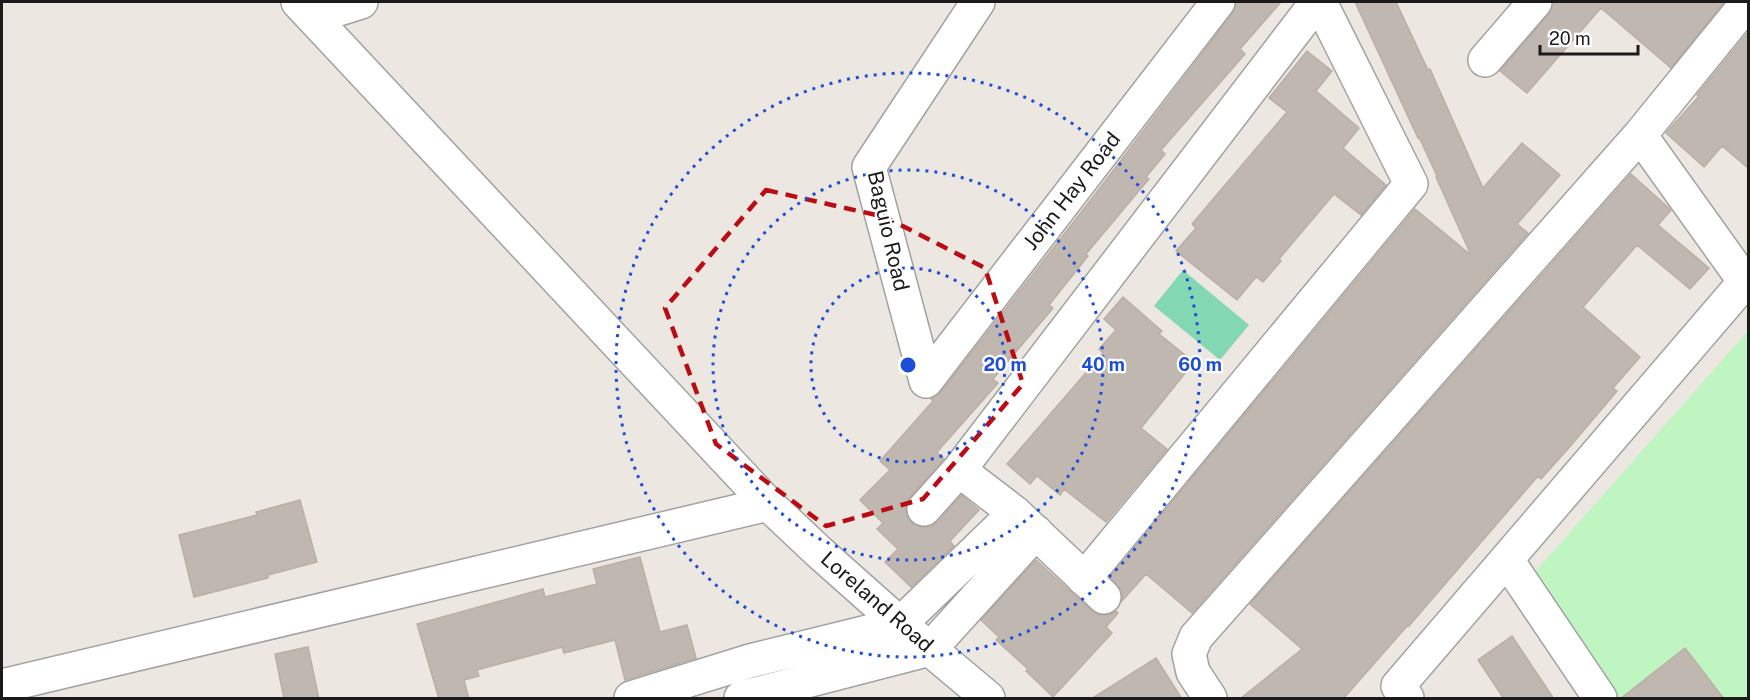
<svg xmlns="http://www.w3.org/2000/svg" width="1750" height="700" font-family="'Public Sans',sans-serif">
  <style>
    .park { fill: #bff5c1 }
    .pitch { fill: #83d8b3 }
    .building { fill: #c0b7b1; stroke: #bdaea4; stroke-width: 1.5 }
    .lines { fill: none; stroke-linecap: round; stroke-linejoin: round }
    .minor-casing { stroke: #a2a2a2; stroke-width: 36 }
    .tertiary-casing { stroke: #a2a2a2; stroke-width: 36 }
    .minor { stroke: #fff; stroke-width: 33 }
    .tertiary { stroke: #fff; stroke-width: 33 }
    .marked { fill: none; stroke: #bb0b13; stroke-width: 4.5; stroke-dasharray: 12 8; stroke-linejoin: round }
    .ring { fill: none; stroke: #1d4ed8; stroke-width: 3; stroke-dasharray: 3 6 }
    .labels { text-anchor: middle; stroke-width: 4.5; stroke-linejoin: round; paint-order: stroke }
    .street-label { font-size: 21px; fill: #1b1b1b; stroke: #fff }
    .centre { fill: #1d4ed8; stroke: #fff; stroke-width: 3 }
    .ring-label { font-size: 18px; text-anchor: middle; font-weight: bold; fill: #1d4ed8; stroke: #fff; stroke-width: 4.5; stroke-linejoin: round; paint-order: stroke }
  </style>
  <rect width="100%" height="100%" fill="#ece8e1"/>
  <path class="park" d="M 1748,331 L 1748,698 L 1619,698 L 1535,572 Z"/>
  <path class="pitch" d="M 1183,270 L 1249,325 L 1220,360 L 1154,306 Z"/>
  <path class="building" d="M 1236,2 L 1281,2 L 1240,49 L 1245,54 L 1161,150 L 1165,154 L 1146,177 L 1149,179 L 1086,254 L 1088,256 L 1049,305 L 1053,308 L 993,379 L 998,383 L 937,452 L 944,459 L 910,497 L 906,506 L 906,515 L 912,523 L 921,527 L 930,527 L 938,522 L 961,495 L 979,510 L 950,541 L 954,546 L 911,587 L 885,562 L 898,549 L 877,529 L 883,523 L 860,500 L 890,470 L 880,461 L 933,401 L 931,399 L 941,392 L 1093,197 L 1233,13 Z
    M 1355,2 L 1396,2 L 1428,70 L 1430,69 L 1483,188 L 1522,143 L 1560,175 L 1517,224 L 1528,233 L 1192,613 L 1146,574 L 1122,601 L 1122,591 L 1110,577 L 1415,209 L 1471,255 L 1436,177 L 1437,176 L 1419,137 L 1418,138 Z
    M 1553,2 L 1724,2 L 1671,68 L 1601,8 L 1527,93 L 1500,71 L 1549,14 Z
    M 1749,31 L 1749,169 L 1722,146 L 1704,167 L 1666,133 L 1699,96 L 1697,95 Z
    M 1307,51 L 1332,71 L 1316,91 L 1359,128 L 1343,148 L 1386,185 L 1361,215 L 1334,194 L 1279,259 L 1281,261 L 1263,282 L 1256,277 L 1237,300 L 1176,251 L 1196,228 L 1192,224 L 1287,112 L 1269,98 Z
    M 1631,174 L 1671,210 L 1658,225 L 1709,268 L 1690,289 L 1637,245 L 1583,307 L 1640,357 L 1613,388 L 1617,391 L 1567,450 L 1541,479 L 1538,476 L 1409,626 L 1408,625 L 1343,699 L 1240,699 L 1302,649 L 1250,604 Z
    M 1123,297 L 1162,331 L 1159,334 L 1194,362 L 1141,428 L 1167,449 L 1106,522 L 1064,489 L 1060,495 L 1037,476 L 1030,484 L 1007,464 L 1103,353 L 1099,349 L 1116,330 L 1104,319 Z
    M 300,500 L 317,562 L 268,575 L 268,578 L 194,597 L 179,535 L 257,515 L 256,512 Z
    M 640,557 L 660,632 L 687,625 L 696,658 L 625,680 L 615,640 L 564,653 L 562,647 L 477,670 L 479,676 L 464,680 L 469,699 L 439,699 L 417,624 L 543,589 L 545,597 L 597,584 L 593,569 Z
    M 1036,560 L 1092,611 L 1100,615 L 1109,615 L 1116,611 L 1118,613 L 1106,627 L 1112,633 L 1053,697 L 1026,671 L 1028,669 L 996,640 L 999,637 L 981,620 Z
    M 1512,636 L 1554,699 L 1504,699 L 1478,660 Z
    M 308,647 L 319,699 L 284,699 L 275,654 Z
    M 1685,648 L 1724,699 L 1620,699 Z
    M 1156,658 L 1182,699 L 1091,699 Z"/>
  <g class="lines">
    <defs>
      <path id="minor" d="M 313,17 L 361,2
        M 1485,60 L 1535,2
        M 1640,135 L 1748,286
        M 926,381 L 1218,2
        M 926,381 L 869,167 L 978,2
        M 959,470 L 1015,513 L 1104,597
        M 924,509 L 959,470 L 1317,2
        M 1507,560 L 1600,698
        M 1084,579 L 1411,184 L 1320,2
        M 2,686 L 768,504
        M 631,698 L 750,661 L 900,624 L 1015,513
        M 741,698 L 930,649 L 1036,532
        M 1210,698 L 1193,672 L 1189,654 L 1196,637 L 1640,135 L 1748,2
        M 1407,698 L 1398,686 L 1748,278"/>
      <path id="tertiary" d="M 298,2 L 768,504 L 819,552 L 900,624 L 988,698"/>
    </defs>
    <use href="#minor" class="minor-casing"/>
    <use href="#tertiary" class="tertiary-casing"/>
    <use href="#minor" class="minor"/>
    <use href="#tertiary" class="tertiary"/>
  </g>
  <path class="marked" d="M 766,190 L 885,217 L 985,268 L 1023,384 L 923,499 L 826,526 L 716,444 L 665,308 Z"/>
  <g class="ring">
    <circle cx="908" cy="365" r="97"/>
    <circle cx="908" cy="365" r="195"/>
    <circle cx="908" cy="365" r="292"/>
  </g>
  <g class="labels">
    <g class="street-label">
      <text transform="translate(1072 191) rotate(-52)" y="7">John Hay Road</text>
      <text transform="translate(888 231) rotate(77)" y="7">Baguio Road</text>
      <text transform="translate(877 602) rotate(41)" y="7">Loreland Road</text>
    </g>
  </g>
  <circle cx="908" cy="365" r="9" class="centre"/>
  <g class="ring-label">
    <text x="1005" y="371">20 m</text>
    <text x="1103" y="371">40 m</text>
    <text x="1200" y="371">60 m</text>
  </g>
  <rect width="1750" height="700" fill="none" stroke="#1b1b1b" stroke-width="6"/>
  <path d="M1540 45v9h98v-9" fill="none" stroke="#1b1b1b" stroke-width="3"/>
  <text x="1549" y="45" font-size="18" fill="#1b1b1b" stroke="#ffffff" stroke-width="4.5" paint-order="stroke">20 m</text>
</svg>
